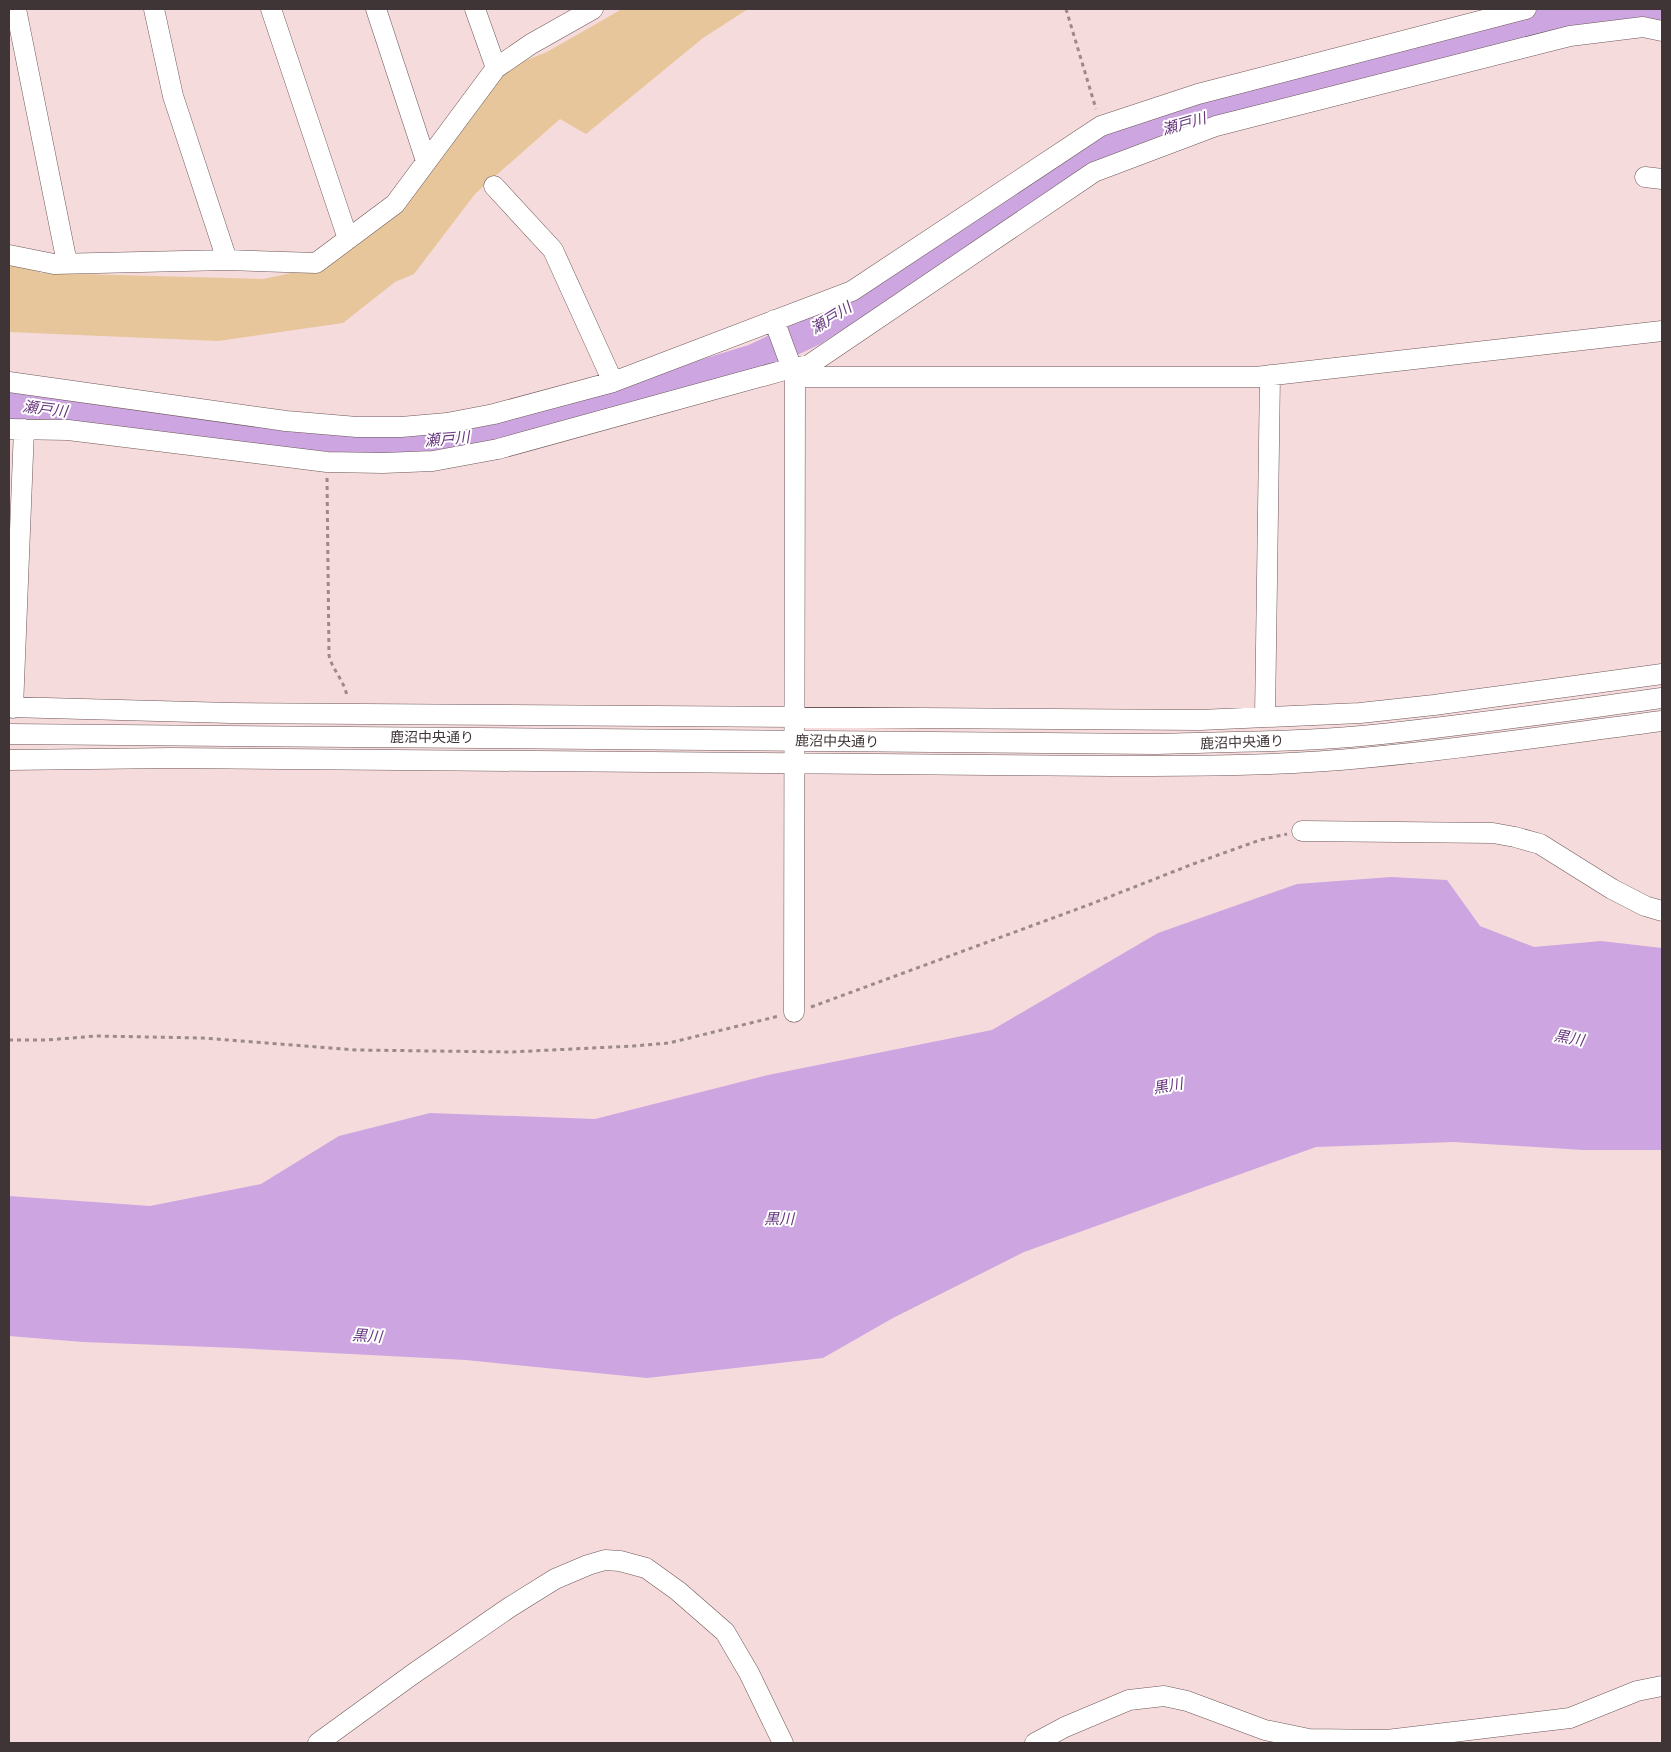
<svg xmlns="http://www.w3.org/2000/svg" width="1671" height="1752" font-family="Rubik,'Noto Sans JP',sans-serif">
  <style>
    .green { fill: #e6c69a }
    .water { fill: #cca5e1 }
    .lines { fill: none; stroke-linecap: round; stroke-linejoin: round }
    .river { stroke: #cca5e1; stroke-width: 30 }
    .minor-casing { stroke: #6e5758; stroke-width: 21 }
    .path { stroke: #9c898a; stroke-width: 3; stroke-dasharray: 4 4; stroke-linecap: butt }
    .minor { stroke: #fff; stroke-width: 20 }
    .labels { text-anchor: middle; stroke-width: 4; stroke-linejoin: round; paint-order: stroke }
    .street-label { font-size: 14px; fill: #403536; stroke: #fff }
    .water-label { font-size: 15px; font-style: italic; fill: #65357c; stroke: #fff }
  </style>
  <rect width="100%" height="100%" fill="#f6dbdc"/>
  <path class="green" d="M 622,9 L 748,9 L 703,38 L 586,134 L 560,119 L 475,194 L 414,274 L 395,282 L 343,323 L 218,341 L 9,332 L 9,261 L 41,273 L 263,279 L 330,265 L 504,69 L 547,52 Z"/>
  <path class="water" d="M 1391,877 L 1447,880 L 1480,926 L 1534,947 L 1601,941 L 1662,948 L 1662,1150 L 1583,1150 L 1454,1142 L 1316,1147 L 1024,1252 L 893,1318 L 823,1358 L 647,1378 L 466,1360 L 237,1348 L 83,1342 L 9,1336 L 9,1196 L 150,1206 L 261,1184 L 339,1136 L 430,1113 L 595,1119 L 768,1075 L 992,1030 L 1158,933 L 1297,884 Z"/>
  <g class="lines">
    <path class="river" d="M 1616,9 L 1662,14
      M 9,405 L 313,442 L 421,442 L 476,436 L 586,410 L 754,359 L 813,331 L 1056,175 L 1134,138 L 1513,31 L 1610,9"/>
    <defs>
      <path id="minor" d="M 16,9 L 67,263
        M 154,9 L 173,96 L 227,260
        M 271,9 L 348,239
        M 376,9 L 426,161
        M 475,9 L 496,68
        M 1645,177 L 1662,179
        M 494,186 L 553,250 L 613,382
        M 9,255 L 54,264 L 227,260 L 316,263 L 395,204 L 496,68 L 531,44 L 593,9
        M 774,320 L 795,377
        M 9,382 L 286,421 L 357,427 L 401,427 L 447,423 L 494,414 L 613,382 L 852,291 L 1101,126 L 1198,94 L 1526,9
        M 9,429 L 68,430 L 327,462 L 383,463 L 433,461 L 498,449 L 792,368 L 809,365 L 1094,172 L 1216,126 L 1570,36 L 1643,27 L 1662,31
        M 9,707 L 231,713 L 1200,720 L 1360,713 L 1434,705 L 1662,674
        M 13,708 L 24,429
        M 1265,717 L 1270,375
        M 9,734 L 1156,744 C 1228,742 1300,742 1372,735 C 1469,725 1566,711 1662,698
        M 9,760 L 172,758 L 1112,766 C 1195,766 1279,766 1362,758 C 1462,749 1562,734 1662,721
        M 1302,831 L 1493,833 L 1515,837 L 1540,844 L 1612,889 L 1645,906 L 1662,911
        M 794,1012 L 795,377 L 1256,377 L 1662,331
        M 318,1743 L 413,1674 L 510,1607 L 555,1579 L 588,1565 L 605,1560 L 620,1561 L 646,1568 L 678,1591 L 725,1632 L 749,1673 L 783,1743
        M 1035,1743 L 1065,1727 L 1129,1700 L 1164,1696 L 1187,1701 L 1265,1730 L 1309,1739 L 1387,1740 L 1570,1718 L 1637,1691 L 1662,1686"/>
    </defs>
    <use href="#minor" class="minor-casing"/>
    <path class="path" d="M 1066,9 L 1096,109
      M 327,478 L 329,655 C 332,670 345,681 347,697
      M 811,1007 L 1091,904 L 1193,864 L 1260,840 L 1287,834
      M 9,1040 L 47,1040 L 96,1036 L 203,1038 L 356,1050 L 511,1052 L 633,1046 L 669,1043 L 779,1016"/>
    <use href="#minor" class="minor"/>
  </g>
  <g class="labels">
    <g class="street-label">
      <text x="432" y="742">鹿沼中央通り</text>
      <text transform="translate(837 741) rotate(1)" y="5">鹿沼中央通り</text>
      <text transform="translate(1242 742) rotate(-2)" y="5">鹿沼中央通り</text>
    </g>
    <g class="water-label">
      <text transform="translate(1184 124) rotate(-16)" y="5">瀬戸川</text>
      <text transform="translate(831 318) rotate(-32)" y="5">瀬戸川</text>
      <text transform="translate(45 409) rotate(7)" y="5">瀬戸川</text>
      <text transform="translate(447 439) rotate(-5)" y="5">瀬戸川</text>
      <text transform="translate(1569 1038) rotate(10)" y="5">黒川</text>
      <text transform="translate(1168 1086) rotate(-10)" y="5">黒川</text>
      <text x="779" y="1224">黒川</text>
      <text transform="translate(367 1336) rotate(4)" y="5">黒川</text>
    </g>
  </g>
  <rect width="1671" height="1752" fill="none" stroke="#403536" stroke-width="20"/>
</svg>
